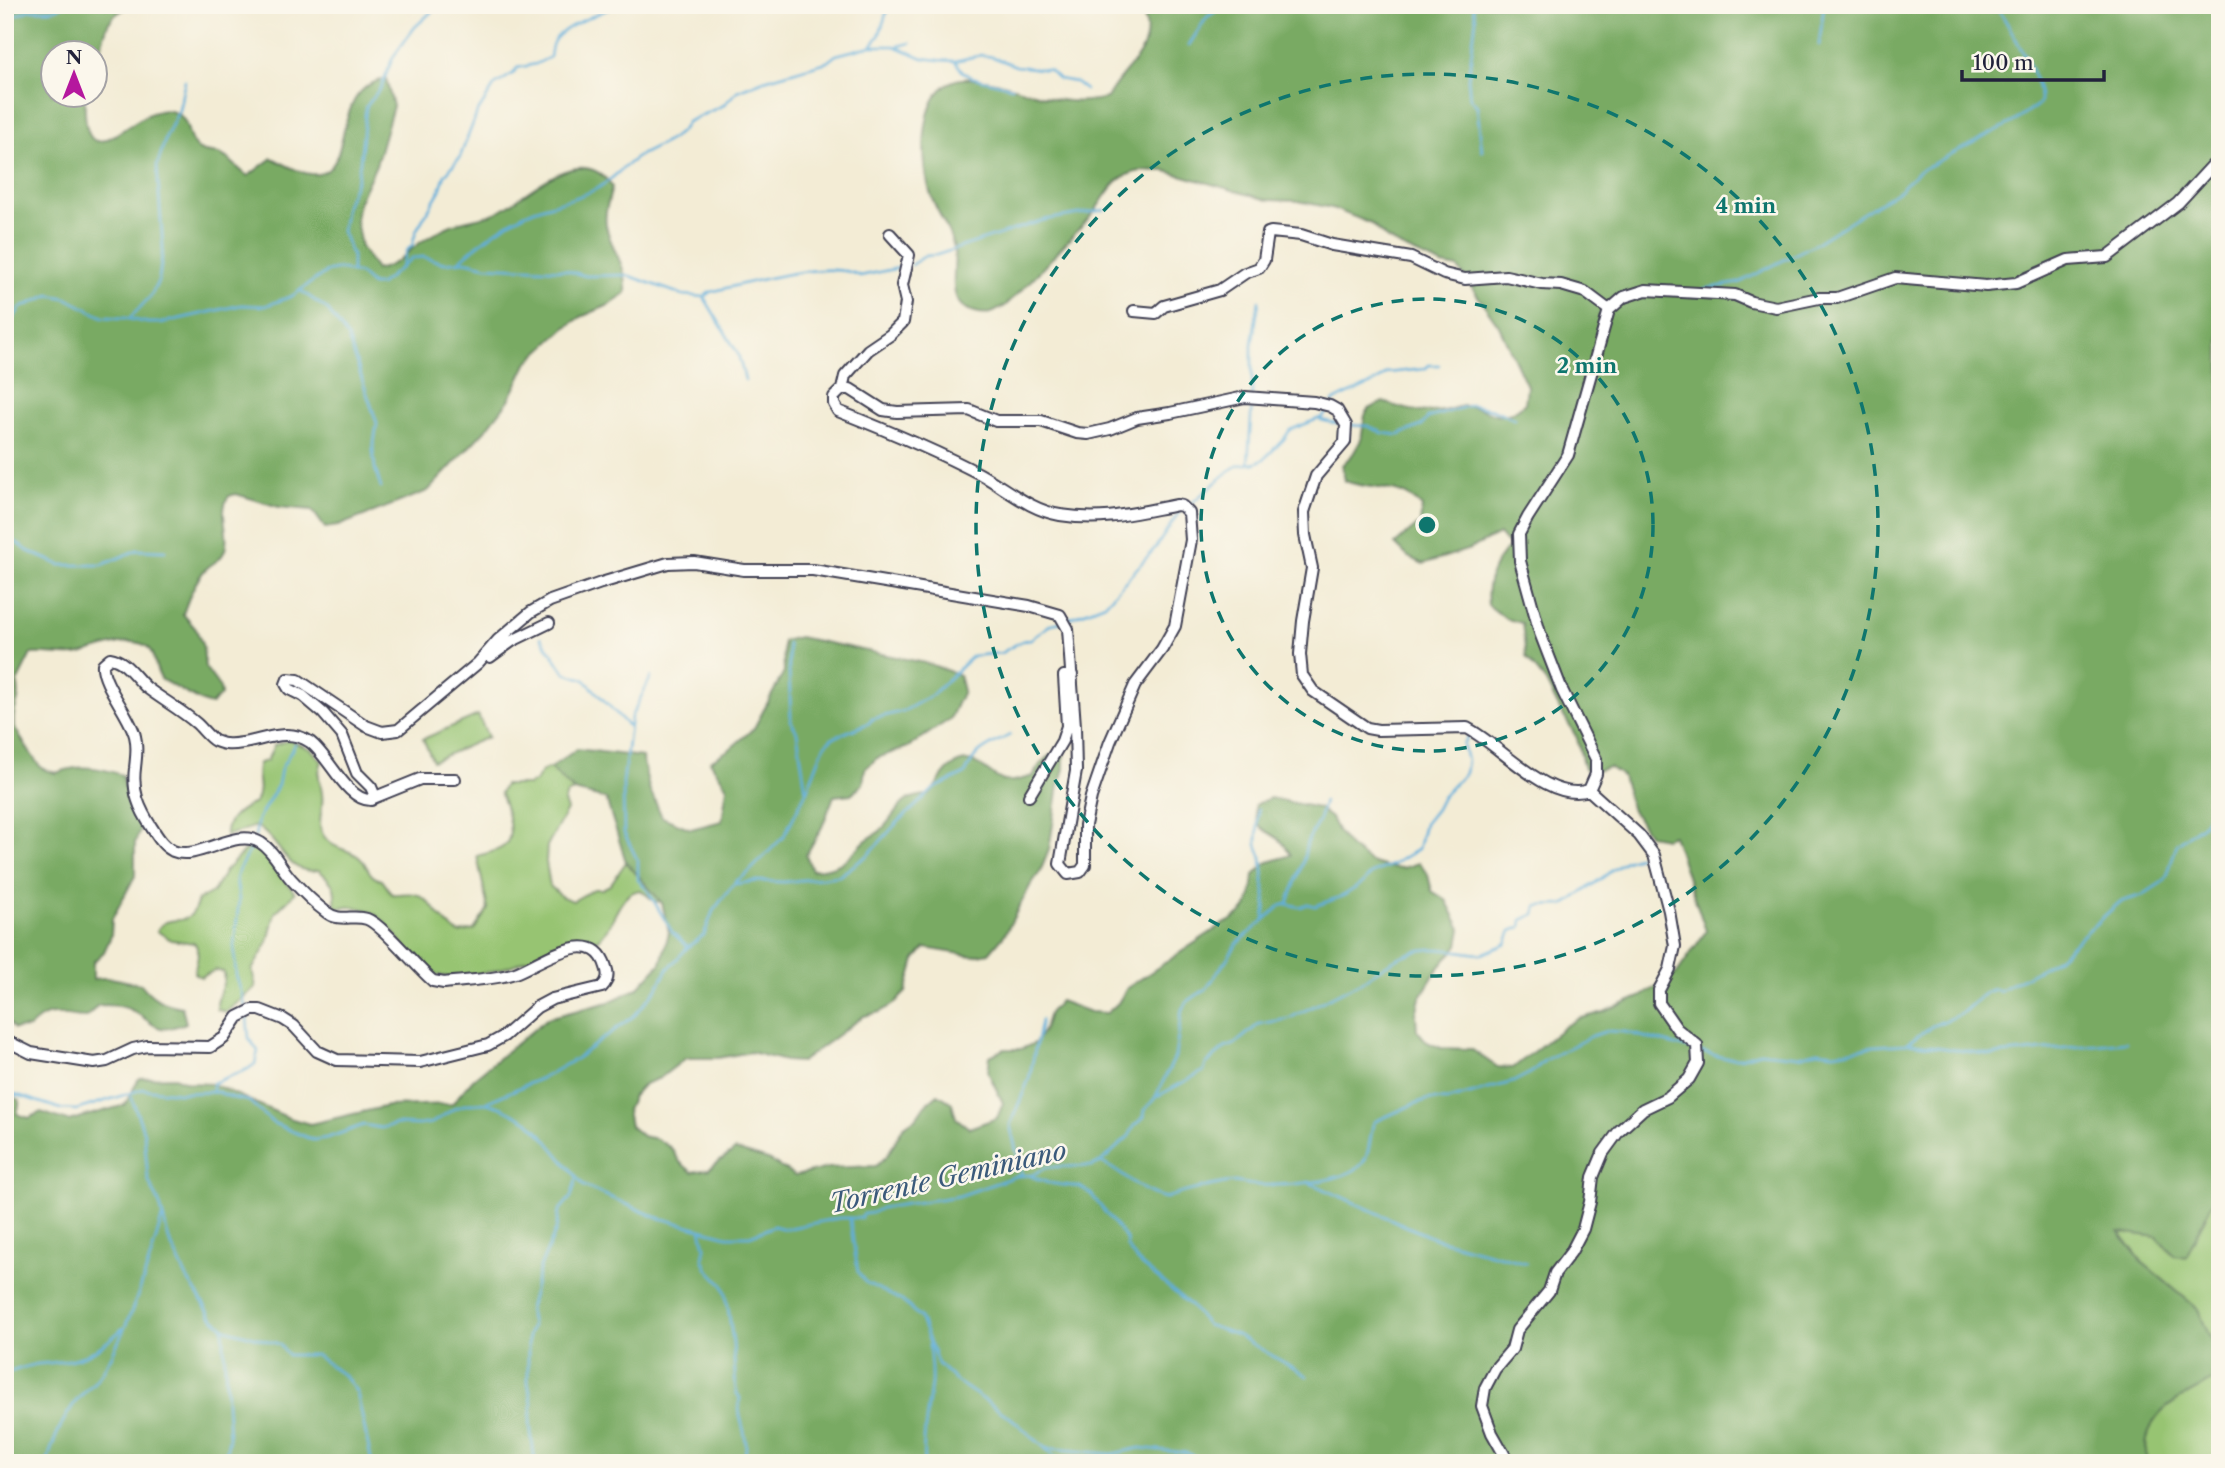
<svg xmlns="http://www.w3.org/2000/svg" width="2225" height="1468" font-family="'Libre Caslon Text',serif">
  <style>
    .green { fill: #97c472; stroke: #5c7356; stroke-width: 2 }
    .forest { fill: #79aa64; stroke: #4e6650; stroke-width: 2 }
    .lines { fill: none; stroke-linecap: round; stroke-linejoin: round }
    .stream { stroke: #61afdb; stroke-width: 2.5 }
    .minor-casing { stroke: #414052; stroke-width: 14 }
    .minor { stroke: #fff; stroke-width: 10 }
    .ring { fill: none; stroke: #0f766e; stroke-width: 3.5; stroke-dasharray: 12 9 }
    .labels { text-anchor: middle; stroke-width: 5; stroke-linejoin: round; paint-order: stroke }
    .water-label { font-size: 26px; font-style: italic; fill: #3b5a7b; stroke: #fbf7ec }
    .centre { fill: #0f766e; stroke: #fbf7ec; stroke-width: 3.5 }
    .ring-label { font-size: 21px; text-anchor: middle; font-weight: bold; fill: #0f766e; stroke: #fbf7ec; stroke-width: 5; stroke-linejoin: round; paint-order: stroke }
  </style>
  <rect width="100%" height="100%" fill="#fbf7ec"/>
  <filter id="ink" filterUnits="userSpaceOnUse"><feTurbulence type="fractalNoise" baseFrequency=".0143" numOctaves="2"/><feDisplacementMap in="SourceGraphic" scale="14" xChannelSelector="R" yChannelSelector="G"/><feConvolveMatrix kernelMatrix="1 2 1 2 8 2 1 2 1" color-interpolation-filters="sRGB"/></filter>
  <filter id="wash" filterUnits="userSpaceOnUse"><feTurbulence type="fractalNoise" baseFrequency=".00686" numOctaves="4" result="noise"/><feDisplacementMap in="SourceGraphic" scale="28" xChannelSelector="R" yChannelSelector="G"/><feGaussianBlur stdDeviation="1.57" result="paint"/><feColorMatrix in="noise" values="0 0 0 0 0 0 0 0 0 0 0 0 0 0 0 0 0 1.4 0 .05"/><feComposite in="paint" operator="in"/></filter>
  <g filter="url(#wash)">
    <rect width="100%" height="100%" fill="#f3ecd5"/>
    <path class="green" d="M 478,715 L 488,737 L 433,761 L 423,739 Z
      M 289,740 L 311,749 L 322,761 C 316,780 320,776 322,793 C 325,810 313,825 327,840 C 335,850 351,849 360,858 C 370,867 367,877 382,880 L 392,894 C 399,895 408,892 415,894 C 434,900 441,924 459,933 L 474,930 L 488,909 L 477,856 C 486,853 497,852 504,846 C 517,835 505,805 500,793 L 504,785 L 528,785 L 535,782 C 539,774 542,769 550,768 L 574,791 L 567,794 L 564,802 L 567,810 L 547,846 L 546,862 L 550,886 L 562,897 L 573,901 L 594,889 L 602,889 L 610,885 L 626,862 L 662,902 L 654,901 L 641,890 C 618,892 616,922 601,937 C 592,946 577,939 565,943 C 552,947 539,955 526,960 C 505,969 471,978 448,977 C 412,976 397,921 367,910 C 357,906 346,907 335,908 C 336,886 335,885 319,870 C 285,876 283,842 256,826 L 226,836 C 224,820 241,808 255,803 C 264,784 253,777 259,763 L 267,761 L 274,745 Z
      M 248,847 L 256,847 L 263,852 L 295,893 L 275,913 L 268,942 L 252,970 L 256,987 C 248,993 233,1008 225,1012 L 217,1009 C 216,992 227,984 224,972 L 216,970 L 201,977 L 194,973 C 196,961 201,955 195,943 L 171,940 L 157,931 C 169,909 189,934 198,900 L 213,892 L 225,871 Z
      M 2220,1187 L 2220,1463 L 2147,1463 C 2139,1412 2177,1401 2214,1379 L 2198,1309 L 2143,1263 L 2119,1231 L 2157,1237 L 2174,1255 Z"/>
    <path class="forest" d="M 5,5 L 130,5 L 114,16 L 108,24 L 95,65 L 94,52 L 52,52 L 52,94 L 85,95 C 81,199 138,92 176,113 C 190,120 186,135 194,145 C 200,154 210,152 219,154 C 230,157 238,170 248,176 L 272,158 C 285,164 303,176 318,174 C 355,169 329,88 386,79 L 393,106 L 376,165 L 359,201 L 356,220 L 361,247 L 376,270 C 396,266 405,253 421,242 C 430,236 440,230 449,226 C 466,218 485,219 501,210 C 532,192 583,140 612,187 C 609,201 604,211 606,225 C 611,251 628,265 626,293 L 609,305 L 581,317 L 564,329 L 528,362 L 509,400 L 488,427 L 428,491 L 338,526 L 325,528 L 312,510 L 279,507 L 236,494 L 229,496 C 217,513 231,532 225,550 C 221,561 213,562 206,569 C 195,580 188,600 183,614 L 196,629 L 203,647 L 205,667 L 220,688 L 221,695 L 211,705 L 204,703 L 162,680 C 154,671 155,651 146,646 C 129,635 98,650 81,654 C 65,658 47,652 31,654 L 17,682 C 23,702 11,708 14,725 C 15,730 37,764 41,767 C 44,770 52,772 56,773 C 79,764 99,767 122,775 C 128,800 124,806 141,828 L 135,843 L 135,876 L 112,919 L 111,936 L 104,952 L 93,962 L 93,979 C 114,976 120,981 141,984 C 153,999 163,1004 182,1007 L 186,1023 C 153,1036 157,1023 131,1010 C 121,1005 109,1005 98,1005 L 87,1017 C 59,1017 51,1005 29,1028 L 14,1029 L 5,1017 Z
      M 1138,5 L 2220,5 L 2220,1187 L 2186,1257 L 2174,1255 L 2157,1237 L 2119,1232 L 2143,1263 L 2198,1309 L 2217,1354 L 2215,1379 C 2177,1401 2139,1412 2147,1463 L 5,1463 L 5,1091 L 20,1101 L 17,1114 L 29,1118 L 41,1112 L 68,1121 L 125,1105 L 139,1078 L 174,1077 L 189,1083 L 213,1084 L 289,1118 L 310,1124 L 388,1106 L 452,1104 L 473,1079 L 548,1018 L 609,1002 L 638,988 L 661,963 L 669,932 L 662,903 L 626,862 L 606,799 L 574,791 L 550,768 L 577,749 L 642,757 L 649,788 L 662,817 L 691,829 L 722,821 L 727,787 L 710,761 L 730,749 L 754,728 L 784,672 L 783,641 L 799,637 L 930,664 L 959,675 L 963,691 L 950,719 L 908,747 L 877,758 L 865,769 L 863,784 L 851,794 L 834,796 L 822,827 L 806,855 L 812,870 C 840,869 846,860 864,842 C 869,837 877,835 882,829 C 900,810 899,796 929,795 C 936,787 942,774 950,768 C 976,748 986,777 1005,781 C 1013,783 1025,778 1033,776 C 1042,760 1046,755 1064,752 L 1064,769 L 1059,785 L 1049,850 L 1040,872 L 1030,886 L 1005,934 L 989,953 L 973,956 L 925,948 L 915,960 L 906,992 L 894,1004 L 880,1012 L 864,1016 L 801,1062 L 785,1061 L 751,1052 L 718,1058 L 686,1058 L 660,1078 L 644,1084 L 633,1096 L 627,1110 L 630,1126 L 642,1136 L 657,1139 L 671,1148 L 680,1162 L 692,1172 L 709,1169 L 735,1150 L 768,1160 L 795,1176 L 828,1168 L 876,1166 L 887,1156 L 903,1127 L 916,1118 L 925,1105 L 938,1094 L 952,1103 L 956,1118 L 969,1128 L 997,1118 L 1003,1103 L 988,1072 L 990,1056 L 1004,1049 L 1021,1049 L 1035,1043 L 1044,1029 L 1049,1013 L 1060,1001 L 1090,1012 L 1107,1013 L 1118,1003 L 1127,988 L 1222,925 C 1248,913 1252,903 1254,875 L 1266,863 L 1291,855 C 1288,850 1284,844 1280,840 C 1262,827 1256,831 1255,805 L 1270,798 L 1318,808 L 1331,818 L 1338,832 L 1350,847 L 1370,862 L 1387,867 L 1403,868 L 1419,863 L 1428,875 L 1432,891 L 1446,900 L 1461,929 L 1458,945 L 1437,970 L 1420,998 L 1416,1014 L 1417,1030 L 1427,1042 L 1441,1048 L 1471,1049 L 1497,1067 L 1513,1068 L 1564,1027 L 1578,1019 L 1604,1012 L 1640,997 L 1677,973 L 1706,931 L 1673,835 L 1665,838 L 1649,835 L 1631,808 L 1622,776 L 1609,767 L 1590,772 L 1584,769 L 1577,738 L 1560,710 L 1546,682 L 1526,657 L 1522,623 L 1506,619 L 1488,605 C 1485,581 1493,564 1509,546 L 1499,534 L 1470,549 L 1423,564 L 1408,557 L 1395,544 L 1420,523 L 1422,507 C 1398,482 1374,492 1345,481 L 1342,465 L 1353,454 L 1361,440 L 1365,415 L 1369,409 L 1383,402 C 1403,409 1421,414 1442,411 C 1449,410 1457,407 1464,406 C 1491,405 1497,429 1525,403 L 1527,386 L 1499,326 L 1458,268 L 1442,265 L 1401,247 L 1386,238 L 1372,224 L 1332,208 L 1298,201 L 1267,200 L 1166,171 C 1151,170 1137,169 1123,177 C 1107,187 1101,206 1088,219 C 1061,247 1035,279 1005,306 C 1001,308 995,312 991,313 C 982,315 967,311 961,305 C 948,291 957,266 954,249 C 950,228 937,214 931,195 C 921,166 918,99 951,82 C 976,70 1029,93 1054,99 C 1072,103 1089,102 1107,98 C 1122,67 1165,47 1138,5 Z"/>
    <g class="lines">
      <path class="stream" d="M 1473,5 L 1476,19 L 1468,79 L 1470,98 L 1477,106 L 1482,151
        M 5,20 L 29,10 L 52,10 L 66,5
        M 1189,45 L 1207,17 L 1215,12 L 1218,5
        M 1819,45 L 1824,5
        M 871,46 L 879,36 L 889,5
        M 898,46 L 911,43
        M 955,61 L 963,72 L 971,77 L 1012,87
        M 458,262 C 480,242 506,221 534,210 C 555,202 576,200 596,189 C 612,181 624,165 639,156 C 655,146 679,140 687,122 L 724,105 L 737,91 L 764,80 L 827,62 L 836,55 L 871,46 L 895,46 L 923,58 L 939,60 L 955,61 L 981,55 L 993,57 L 1016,66 L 1049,70 L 1059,79 L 1075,82 L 1085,90
        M 911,265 L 925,256 L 937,255 L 1044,220 L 1104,210
        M 401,268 L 406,251 L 412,246 L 416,231 L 440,190 L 445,175 L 460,157 L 477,113 L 495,85 L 514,73 L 517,68 L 536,64 L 550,57 C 551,53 551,45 554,41 C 563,25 601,14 617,5
        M 352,271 L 352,256 L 342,231 L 346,205 L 357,179 L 360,162 L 366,107 L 381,87 L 393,57 L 415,27 L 439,5
        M 1704,289 L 1739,283 L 1813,245 L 1901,189 L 1917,172 L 2015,121 L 2039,104 C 2047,90 2006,19 1995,5
        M 301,291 L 327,309 L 348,338 L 377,423 L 373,450 L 375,468 L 381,488
        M 704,297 L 738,354 L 745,380
        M 5,304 L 11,321
        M 131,317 L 151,296 L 159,279 L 163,248 L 157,166 L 166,137 L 179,110 L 185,80
        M 5,336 L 11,322 L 20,308 L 50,295 L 66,298 L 103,317 L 125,318 L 148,323 L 161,323 L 241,305 L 265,306 L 292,296 L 326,272 L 339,269 L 360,274 L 372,285 L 380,285 L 412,258 L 423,257 L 444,263 L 465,261 L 486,266 L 565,270 L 586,276 L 627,275 L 683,295 L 704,297 L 710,292 C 746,284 829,258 860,276 L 904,267
        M 1252,395 L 1252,344 L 1259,301
        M 1333,402 C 1349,391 1374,387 1387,373 L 1425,369 L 1429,365 L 1439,365
        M 1320,420 L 1340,424
        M 1351,425 L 1368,426 L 1383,433 L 1399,435 L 1421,426 L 1428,418 L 1471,405 L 1492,409 L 1514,419
        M 1248,464 L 1252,402
        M 1188,506 L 1233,468 L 1239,465 L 1256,463 L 1264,459 L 1284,439 L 1290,430 L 1323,417 L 1330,408
        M 5,534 L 28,551 L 60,565 L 102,565 L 137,550 L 165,551
        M 1067,619 L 1105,604 L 1156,547 L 1180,511
        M 541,637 L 565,673 L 584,679 L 629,727
        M 788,644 L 791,721 L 797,732 L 806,791
        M 651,677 L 631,717 L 623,783 L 624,833 L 638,861 L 638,880 L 648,891 L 672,932 L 687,946
        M 1258,809 L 1257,845 L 1262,858 L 1266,907 L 1264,919
        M 255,836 L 258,819 L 278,785 L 281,769 L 295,744
        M 734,884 L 758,881 L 784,882 L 839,876 L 868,855 L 896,824 L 935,788 L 965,774 C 977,748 986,748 1010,735
        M 1288,903 L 1303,862 L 1307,842 L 1319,820 L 1324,801
        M 246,1008 L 236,975 L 234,947 L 239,900 L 236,879 L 239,869 L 254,842
        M 1908,1043 L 1993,1055 L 2126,1042
        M 1701,1052 L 1726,1058 L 1740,1058 L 1760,1052 L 1799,1056 L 1818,1051 L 1834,1053 L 1874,1046 L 1906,1044 L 1932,1026 L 1961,1014 L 1986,992 L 1994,989 L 1999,991 L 2054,961 L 2120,902 L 2143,895 L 2164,881 L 2168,873 L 2177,844 L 2203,824 L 2220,794
        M 5,1091 L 61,1109 L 76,1110 L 143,1089 L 179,1093 L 218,1092 L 233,1098 L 249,1101 L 273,1123 L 313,1140 L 327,1138 L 364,1125 L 381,1128 L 397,1124 L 419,1125 L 432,1123 L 455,1108 L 467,1104 L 487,1103 L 503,1108 L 528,1121 L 546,1139 L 584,1186 L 656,1217 L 727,1236 L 750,1236 L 774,1226 L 785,1229 L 839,1218 L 861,1218 L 864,1214 L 872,1213 L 881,1208 L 959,1196 L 1016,1176 L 1032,1175 L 1047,1167 L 1092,1166 L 1101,1162 C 1123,1173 1141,1193 1166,1198 C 1179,1193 1223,1182 1235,1182 C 1242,1183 1250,1185 1257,1185 C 1282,1186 1345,1183 1362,1164 C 1371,1153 1369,1135 1374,1122 L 1414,1104 L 1429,1099 L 1448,1100 L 1513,1082 L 1532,1072 L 1545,1060 L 1592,1036 L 1607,1031 L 1625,1032 L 1694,1050
        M 213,1091 L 213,1083 L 248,1069 L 255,1064 L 258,1051 L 249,1038 L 247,1018
        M 131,1096 L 144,1133 L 148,1179 L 160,1205 L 169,1240 L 187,1278 L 212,1317 L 226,1329 L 279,1344 L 288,1355 L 316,1355 L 347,1378 L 357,1393 L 372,1463
        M 1156,1097 L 1204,1071 L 1206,1064 L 1225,1048 L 1235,1044 L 1259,1024 L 1288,1019 L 1361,982 C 1381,967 1404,950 1431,949 C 1447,948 1465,953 1482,954 L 1506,944 L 1511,931 L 1521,927 L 1522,920 L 1535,914 L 1537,906 L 1563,905 L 1568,903 L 1625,861 L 1641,856
        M 487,1102 L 546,1076 L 577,1058 L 635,1015 L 656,990 L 667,970 L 688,947 L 704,935 L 713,911 L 736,881 L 747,874 L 784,836 L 807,790 L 824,746 L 832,738 L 869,723 L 872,719 L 904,711 L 932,695 L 972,656 L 1001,653 L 1022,641 L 1031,639 L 1051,624 L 1061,622
        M 1101,1162 L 1129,1136 L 1135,1125 L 1144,1117 L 1145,1110 L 1155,1098 L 1175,1057 L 1182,1009 L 1187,1002 L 1207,988 L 1237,944 L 1280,906 L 1287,904 L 1300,907 L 1308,904 L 1315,906 L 1343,896 L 1363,883 L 1372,873 L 1392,865 L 1418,849 L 1424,824 L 1436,809 L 1442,797 L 1465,773 L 1467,761 L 1463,744 L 1469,735
        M 1022,1175 L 1010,1125 L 1029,1079 L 1041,1020
        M 1031,1176 L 1048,1183 L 1080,1187 L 1091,1194 L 1126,1239 L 1127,1247 L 1138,1262 L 1189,1304 L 1207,1325 L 1237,1335 L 1307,1376
        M 1308,1182 L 1433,1238 L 1527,1263
        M 850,1220 L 858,1272 L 865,1282 L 902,1301 L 920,1317 L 938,1364 L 956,1381 L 1011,1418 L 1062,1463
        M 701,1229 L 705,1247 L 703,1258 L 707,1268 L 722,1284 L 726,1293 L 733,1343 L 736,1392 L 740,1398 C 736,1415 746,1429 746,1445 C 746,1452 744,1456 746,1463
        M 223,1327 L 229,1438 L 224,1463
        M 5,1373 C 16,1371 27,1365 38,1364 C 78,1360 92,1358 123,1328
        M 1046,1448 L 1112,1454 L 1140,1448 L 1188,1453 L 1208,1463
        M 47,1463 C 53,1441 63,1418 77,1400 C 86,1390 98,1380 105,1368 C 131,1321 148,1270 162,1218
        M 535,1463 L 530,1424 L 532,1404 L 528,1382 L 528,1336 L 532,1326 L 529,1309 L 540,1267 L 556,1230 L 559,1211 L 571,1197 L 576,1180
        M 924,1463 C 922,1437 928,1410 931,1384 C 932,1372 930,1357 929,1345"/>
    </g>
  </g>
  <g filter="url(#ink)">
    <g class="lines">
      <defs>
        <path id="minor" d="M 1134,311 L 1156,313 L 1164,306 L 1220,290 L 1245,273 L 1259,268 L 1264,260 L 1268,233 L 1271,232 L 1301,235 L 1332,245 L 1411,258 L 1444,274 L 1465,279 L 1506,276 L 1542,284 L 1561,285 L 1585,292 L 1609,310
          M 842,389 L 845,376 L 868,350 L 890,335 L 903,322 L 906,302 L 902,285 L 909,255 L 890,234
          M 490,657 L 512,641 L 549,623
          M 1589,790 L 1596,774 L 1596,759 L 1562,690 L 1540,633 L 1520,561 L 1519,534 L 1528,517 L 1568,455 L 1609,310 L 1624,297 L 1646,290 L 1735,295 L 1751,302 L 1776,307 L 1819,298 L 1837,298 L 1895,278 L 1986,286 L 2016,283 L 2068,260 L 2107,257 L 2178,203 L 2212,166 L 2220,161
          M 1029,796 L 1062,741 L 1067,726 L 1064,676 L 1072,675
          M 373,798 L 420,779 L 455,779
          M 5,1040 L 31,1053 L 94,1063 L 107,1061 L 133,1049 L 147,1046 L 210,1047 L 224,1038 L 238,1017 L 252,1010 L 260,1010 L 283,1019 L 294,1026 L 317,1051 L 337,1060 L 420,1062 L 488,1045 L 504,1036 L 537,1007 L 552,999 L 602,987 C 608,981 609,975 606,967 C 593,923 538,965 515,973 C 495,980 465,980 444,983 L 433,981 C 417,968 383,925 367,919 C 353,914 340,923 326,912 C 314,903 302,891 291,879 C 281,868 274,851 261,843 C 236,826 199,862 173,851 C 163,846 158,837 152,828 C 139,808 132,792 135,768 C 136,757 138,747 135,736 C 130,715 101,683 103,664 L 110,658 C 126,660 136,679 147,688 C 163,700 181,710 196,723 C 202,728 208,737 215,741 C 219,742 222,744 226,744 C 254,747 283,724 310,742 C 329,756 347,801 371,800 L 374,794 L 371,787 L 357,773 L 342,735 L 323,713 L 303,696 L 289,689 L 286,684 L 288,679 L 298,680 L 366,726 L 382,732 L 398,730 L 478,663 L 498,640 L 531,612 L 550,601 L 601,583 L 668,563 L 694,562 L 744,570 L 813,570 L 1029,606 L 1060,615 L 1068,629 L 1075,726 L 1076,771 L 1060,864 L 1068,874 L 1080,872 L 1085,865 L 1085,825 L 1091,797 L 1110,742 L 1135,685 L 1162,649 L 1175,626 L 1191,540 L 1189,513 L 1182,506 L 1177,505 C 1134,513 1105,522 1060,515 C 1030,510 1007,489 980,474 C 935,450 886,430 838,411 L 834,404 L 834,397 L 842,389 L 850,389 L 883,410 L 897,412 L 969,410 L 996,421 L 1041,421 L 1077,433 L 1088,434 L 1110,429 L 1137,418 L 1170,413 L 1245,397 L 1314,402 L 1330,406 L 1337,410 L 1346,425 L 1345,442 L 1316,476 L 1304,512 L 1305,535 L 1312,568 L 1303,621 L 1300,654 L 1302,675 L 1313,691 L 1367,728 L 1378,730 L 1467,728 C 1501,745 1548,804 1589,790
          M 1509,1463 L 1492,1433 L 1482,1406 L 1485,1388 L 1495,1369 L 1512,1349 L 1517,1330 L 1549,1291 L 1555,1273 L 1571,1252 L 1583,1229 L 1590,1202 L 1593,1177 L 1603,1153 L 1619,1131 L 1643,1109 L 1668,1097 L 1689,1079 L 1698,1063 L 1697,1045 L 1677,1029 L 1659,1003 L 1659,990 L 1670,969 L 1675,946 L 1669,911 L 1654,855 L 1639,835 L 1589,790"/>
      </defs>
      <use href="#minor" class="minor-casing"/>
      <use href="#minor" class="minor"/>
    </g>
  </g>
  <g class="ring">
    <circle cx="1427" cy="525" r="226"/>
    <circle cx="1427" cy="525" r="451"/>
  </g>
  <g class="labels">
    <g class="water-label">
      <text transform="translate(948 1177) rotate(-13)" y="9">Torrente Geminiano</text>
    </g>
  </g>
  <circle cx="1427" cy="525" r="10" class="centre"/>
  <g class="ring-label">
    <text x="1746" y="213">4 min</text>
    <text x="1587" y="373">2 min</text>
  </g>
  <rect width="2225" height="1468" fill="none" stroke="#fbf7ec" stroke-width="28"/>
  <g transform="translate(74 74)"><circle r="33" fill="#fbf7ec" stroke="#a4a2a5" stroke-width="2"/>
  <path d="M0-5L12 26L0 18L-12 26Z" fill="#b5179e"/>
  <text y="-10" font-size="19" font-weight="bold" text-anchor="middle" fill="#22223b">N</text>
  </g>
  <path d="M1962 70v10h142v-10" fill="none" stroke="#22223b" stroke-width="3.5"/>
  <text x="1973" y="70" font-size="21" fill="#22223b" stroke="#fbf7ec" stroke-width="5" paint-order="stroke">100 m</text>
</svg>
